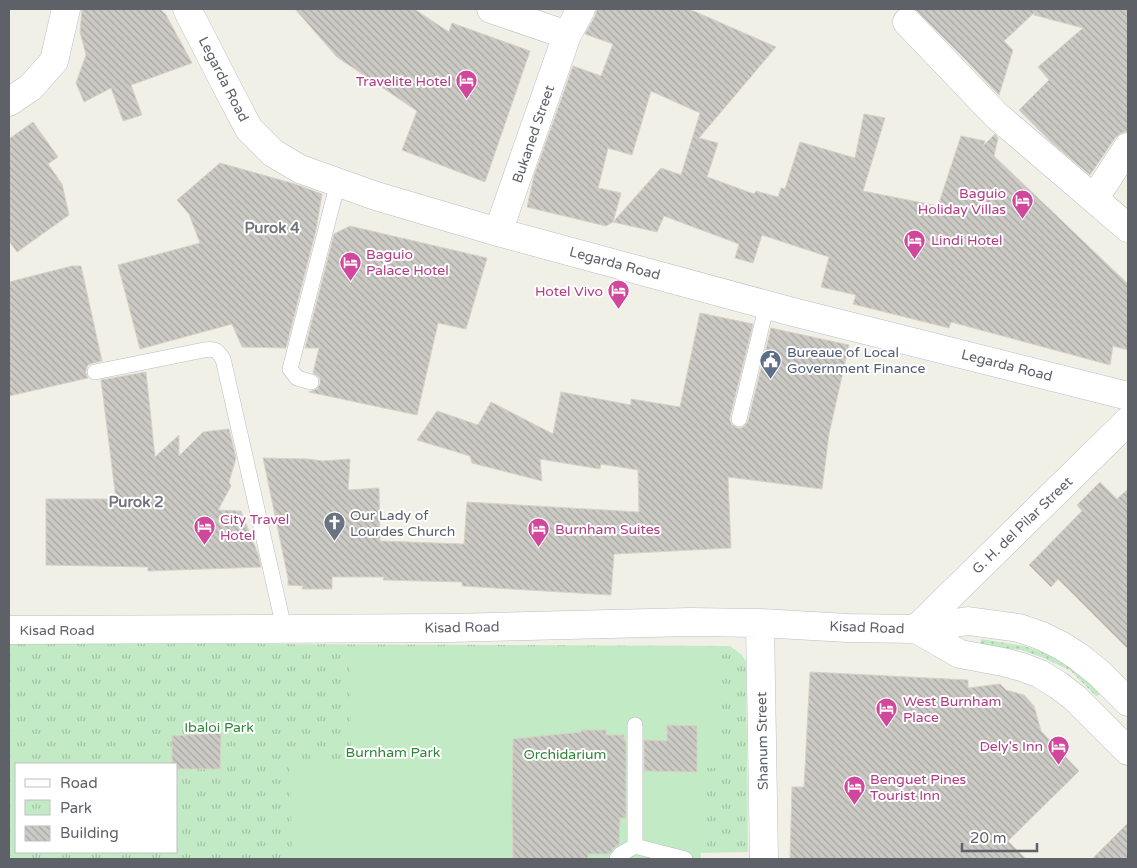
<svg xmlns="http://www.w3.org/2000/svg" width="1137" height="868" font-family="'Varela Round',sans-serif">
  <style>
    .grass { fill: url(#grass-dots) }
    .park { fill: url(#park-tufts); fill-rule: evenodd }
    .garden { fill: #c2eac5 }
    .building { fill: url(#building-back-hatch); stroke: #d7d2c5 }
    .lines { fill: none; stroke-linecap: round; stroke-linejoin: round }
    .lane-casing { stroke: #b9bcc1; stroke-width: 16 }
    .street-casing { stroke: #b9bcc1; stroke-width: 29 }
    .secondary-casing { stroke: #babdc3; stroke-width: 29 }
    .lane { stroke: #fff; stroke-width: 15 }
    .street { stroke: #fff; stroke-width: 28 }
    .secondary { stroke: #fff; stroke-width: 28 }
    .labels { text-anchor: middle; stroke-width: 4; stroke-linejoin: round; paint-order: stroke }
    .street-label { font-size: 14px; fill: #5e6268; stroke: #fff }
    .hotel-label { font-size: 14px; fill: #b23c85; stroke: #fff; text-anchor: start }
    .service-label { font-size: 14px; fill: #4e5e75; stroke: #fff; text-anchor: start }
    .worship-label { font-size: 14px; fill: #5b616d; stroke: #fff; text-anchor: start }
    .park-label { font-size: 14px; fill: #308539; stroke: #fff }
    .neighbourhood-label { font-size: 15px; font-weight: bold; fill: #6f747a; stroke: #fff }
  </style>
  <defs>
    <pattern id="grass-dots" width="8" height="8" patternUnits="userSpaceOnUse" patternTransform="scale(1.25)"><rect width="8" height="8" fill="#c2eac5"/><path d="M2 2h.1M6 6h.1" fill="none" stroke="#a1c1a4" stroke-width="1.8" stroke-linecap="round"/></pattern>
    <pattern id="park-tufts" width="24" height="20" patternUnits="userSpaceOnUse" patternTransform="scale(1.25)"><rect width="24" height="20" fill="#c2eac5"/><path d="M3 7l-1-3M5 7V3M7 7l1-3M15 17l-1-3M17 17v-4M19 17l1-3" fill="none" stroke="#a1c1a4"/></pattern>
    <pattern id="building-back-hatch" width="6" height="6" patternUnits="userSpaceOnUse" patternTransform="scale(1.25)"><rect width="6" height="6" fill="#cccac4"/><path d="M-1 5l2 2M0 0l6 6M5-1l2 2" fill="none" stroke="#a9a7a3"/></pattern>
  </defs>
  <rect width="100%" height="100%" fill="#f1f0e7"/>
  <path class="grass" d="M 981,639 L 1024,646 L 1048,654 L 1074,666 L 1100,692 L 1099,695 L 1096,696 L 1071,671 L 1044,658 L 1021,650 L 980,645 Z"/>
  <path class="park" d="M 9,643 L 730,646 L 742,655 L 746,662 L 748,852 L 700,853 L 701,859 L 9,859 ZM 16,764 L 176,764 L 176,852 L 16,852 Z"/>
  <path class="garden" d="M 706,646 L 714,652 L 718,663 L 719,768 L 702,768 L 701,859 L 292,859 L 290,765 L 351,763 L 350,649 Z"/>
  <path class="building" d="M 82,9 L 160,9 L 166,15 L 192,63 L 131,85 L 142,115 L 123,121 L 111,88 L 84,102 L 76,83 L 86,55 L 80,32 Z
    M 295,9 L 414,9 L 449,32 L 452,23 L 530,51 L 485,182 L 402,150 L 417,111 L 337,57 Z
    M 597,9 L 689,9 L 776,47 L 699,138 L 718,143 L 707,177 L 754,194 L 756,191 L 778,197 L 781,188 L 785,189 L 800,142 L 855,158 L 864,114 L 885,118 L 863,191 L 938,206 L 961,136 L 985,141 L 983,146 L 995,134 L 998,138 L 994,156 L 1128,284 L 1128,350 L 1113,346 L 1110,365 L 951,322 L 949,328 L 853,304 L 856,295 L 821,287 L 829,257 L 762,235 L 753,263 L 735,258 L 739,244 L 664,216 L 657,232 L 613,222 L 661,168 L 681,175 L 700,113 L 651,91 L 632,155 L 608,148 L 598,188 L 621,193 L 613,222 L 606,226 L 527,207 L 534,176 L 573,66 L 601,76 L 613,44 L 585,34 L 595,16 Z
    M 915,9 L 1128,9 L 1128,131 L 1121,133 L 1115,138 L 1090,175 L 1050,141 L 1019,110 L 1049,80 L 1038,67 L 1083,28 L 1034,15 L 1035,12 L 1004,41 L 1013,50 L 999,95 L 964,58 Z
    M 33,122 L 58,157 L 48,164 L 62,184 L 69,215 L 17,252 L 9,241 L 9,139 Z
    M 220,163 L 295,184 L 322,194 L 316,230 L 286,348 L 242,347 L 232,324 L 140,349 L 118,265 L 200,243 L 189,214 L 177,200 Z
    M 350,226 L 487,258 L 466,329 L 438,323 L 417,415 L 309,392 L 317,389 L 320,384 L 320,379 L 318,376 L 313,373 L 319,348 L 305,348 L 334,234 Z
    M 72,266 L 81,266 L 102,361 L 93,363 L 88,365 L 86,369 L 86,373 L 88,378 L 9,396 L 9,282 Z
    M 700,313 L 753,324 L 730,417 L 730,421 L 732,425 L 737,428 L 741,428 L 745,426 L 748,421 L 771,328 L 849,345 L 829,434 L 822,489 L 728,477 L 731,548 L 614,554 L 611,595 L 462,586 L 462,582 L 383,580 L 384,577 L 332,577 L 332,589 L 302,589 L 303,586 L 288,585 L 288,578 L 263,458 L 308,459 L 323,461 L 350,459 L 348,490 L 379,488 L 380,541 L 464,544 L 467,502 L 639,512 L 638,470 L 601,464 L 600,469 L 540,459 L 542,481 L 472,463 L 470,456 L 417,440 L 437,411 L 478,425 L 491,402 L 553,434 L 561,392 L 631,405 L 631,399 L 680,407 Z
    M 146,372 L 155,457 L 179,435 L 179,456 L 203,432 L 229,429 L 236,458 L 229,482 L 231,486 L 218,510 L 241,511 L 258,554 L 261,567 L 148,571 L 148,567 L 46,565 L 46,499 L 116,499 L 101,380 Z
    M 1100,482 L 1117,499 L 1128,489 L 1128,649 L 1058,579 L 1051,587 L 1029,565 L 1082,511 L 1077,505 Z
    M 810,672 L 968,680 L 968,688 L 1000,684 L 1006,690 L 1024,695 L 1034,706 L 1041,731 L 1079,771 L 1008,841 L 1026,859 L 790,859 L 792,787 L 804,787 Z
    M 667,725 L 697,726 L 697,772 L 644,771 L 644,740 L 667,741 Z
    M 581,730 L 606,730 L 606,735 L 624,735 L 624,740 L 626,740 L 626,818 L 620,818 L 619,844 L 614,848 L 609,854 L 588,854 L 588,859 L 513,859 L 512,805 L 513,739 L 581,732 Z
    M 221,733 L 220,769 L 176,769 L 176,764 L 172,764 L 172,736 Z
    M 1128,823 L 1128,859 L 1092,859 Z"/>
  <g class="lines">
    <defs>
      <path id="lane" d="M 95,372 L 204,350 C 215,348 217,350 223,359 L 284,628
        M 311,382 L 297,378 L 290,369 L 338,182
        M 739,419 L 767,304
        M 635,725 L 635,846 L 685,859
        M 617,859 L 621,854 L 635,846"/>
      <path id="street" d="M 491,9 L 567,35
        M 907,22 L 996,115 L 1128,228
        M 1094,199 L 1128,147
        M 498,232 L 567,35 L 581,9"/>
      <path id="secondary" d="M 187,9 L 230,93 L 249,129 L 273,153 L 300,169 L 376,196 L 498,232 L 793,312 L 1128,396
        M 9,102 L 31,87 L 54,61 L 66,9
        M 760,623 L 764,859
        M 916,629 L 1128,421
        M 916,629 L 960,654 L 1003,662 L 1022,667 L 1040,674 L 1058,685 L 1075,698 L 1128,751
        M 9,630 L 450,628 L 690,622 L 760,623 L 848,628 L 916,629 L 968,621 L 1019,628 L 1042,636 L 1062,646 L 1079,657 L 1099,673 L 1128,702"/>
    </defs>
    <use href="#lane" class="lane-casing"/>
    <use href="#street" class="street-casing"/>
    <use href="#secondary" class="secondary-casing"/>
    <use href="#lane" class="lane"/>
    <use href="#street" class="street"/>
    <use href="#secondary" class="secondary"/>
  </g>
  <defs>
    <symbol id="hotel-pin" viewBox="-11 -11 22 30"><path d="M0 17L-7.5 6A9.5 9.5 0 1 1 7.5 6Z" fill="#d1479c" stroke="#fff"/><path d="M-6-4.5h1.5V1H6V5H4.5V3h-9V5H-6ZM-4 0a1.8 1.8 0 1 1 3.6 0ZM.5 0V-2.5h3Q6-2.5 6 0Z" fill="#fff"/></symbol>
    <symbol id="civic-pin" viewBox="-11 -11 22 30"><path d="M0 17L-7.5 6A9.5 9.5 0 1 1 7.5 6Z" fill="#5c6f8a" stroke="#fff"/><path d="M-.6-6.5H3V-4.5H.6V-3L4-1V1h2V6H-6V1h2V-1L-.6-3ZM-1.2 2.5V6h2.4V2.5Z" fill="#fff"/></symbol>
    <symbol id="church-pin" viewBox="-11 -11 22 30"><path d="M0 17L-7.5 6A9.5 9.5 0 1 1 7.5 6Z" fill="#6b7280" stroke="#fff"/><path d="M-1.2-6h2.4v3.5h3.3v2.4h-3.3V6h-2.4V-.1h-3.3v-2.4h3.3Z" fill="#fff"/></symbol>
  </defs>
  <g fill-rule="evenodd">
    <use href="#hotel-pin" x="454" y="68" width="25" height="34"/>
    <use href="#hotel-pin" x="1010" y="188" width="25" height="34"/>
    <use href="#hotel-pin" x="902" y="228" width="25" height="34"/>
    <use href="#hotel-pin" x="338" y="250" width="25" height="34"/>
    <use href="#hotel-pin" x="606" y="278" width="25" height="34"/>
    <use href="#civic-pin" x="758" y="348" width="25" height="34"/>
    <use href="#church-pin" x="322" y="510" width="25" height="34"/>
    <use href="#hotel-pin" x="192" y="514" width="25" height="34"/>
    <use href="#hotel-pin" x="526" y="516" width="25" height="34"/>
    <use href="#hotel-pin" x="874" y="696" width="25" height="34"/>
    <use href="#hotel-pin" x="1046" y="734" width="25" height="34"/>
    <use href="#hotel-pin" x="842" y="774" width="25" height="34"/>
  </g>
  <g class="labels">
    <g class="street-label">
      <text transform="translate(224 79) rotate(63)" y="5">Legarda Road</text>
      <text transform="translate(533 134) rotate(-71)" y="5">Bukaned Street</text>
      <text transform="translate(615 263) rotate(15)" y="5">Legarda Road</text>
      <text transform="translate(1007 365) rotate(14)" y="5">Legarda Road</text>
      <text transform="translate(1022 525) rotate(-44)" y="5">G. H. del Pilar Street</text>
      <text transform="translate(462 627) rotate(-1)" y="5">Kisad Road</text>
      <text transform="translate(867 627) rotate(2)" y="5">Kisad Road</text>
      <text x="57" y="635">Kisad Road</text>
      <text transform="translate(762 741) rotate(-91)" y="5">Shanum Street</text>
    </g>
    <g class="hotel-label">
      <text x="451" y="86" text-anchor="end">Travelite Hotel</text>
      <text x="1006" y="198" text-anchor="end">Baguio<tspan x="1006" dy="16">Holiday Villas</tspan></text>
      <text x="931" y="245">Lindi Hotel</text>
      <text x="366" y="259">Baguio<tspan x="366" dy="16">Palace Hotel</tspan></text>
      <text x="603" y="296" text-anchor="end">Hotel Vivo</text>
      <text x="220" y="524">City Travel<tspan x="220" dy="16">Hotel</tspan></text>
      <text x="555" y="534">Burnham Suites</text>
      <text x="903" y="706">West Burnham<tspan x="903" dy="16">Place</tspan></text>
      <text x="1043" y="751" text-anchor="end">Dely's Inn</text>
      <text x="870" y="784">Benguet Pines<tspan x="870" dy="16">Tourist Inn</tspan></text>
    </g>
    <g class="service-label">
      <text x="787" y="357">Bureaue of Local<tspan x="787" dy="16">Government Finance</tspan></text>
    </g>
    <g class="worship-label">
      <text x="350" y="520">Our Lady of<tspan x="350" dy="16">Lourdes Church</tspan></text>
    </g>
    <g class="park-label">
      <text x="219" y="732">Ibaloi Park</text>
      <text x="393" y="757">Burnham Park</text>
      <text x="565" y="759">Orchidarium</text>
    </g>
    <g class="neighbourhood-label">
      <text x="272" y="233">Purok 4</text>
      <text x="136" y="507">Purok 2</text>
    </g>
  </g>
  <rect width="1137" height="868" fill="none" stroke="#5e6268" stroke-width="20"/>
  <rect x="15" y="763" width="162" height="90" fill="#ffffff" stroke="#bfc0c3"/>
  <rect x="25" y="779" width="25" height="8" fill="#ffffff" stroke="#bfc0c3"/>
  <text x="60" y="788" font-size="15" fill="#5e6268">Road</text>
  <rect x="25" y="800" width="25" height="15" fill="url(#park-tufts)" stroke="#bfc0c3"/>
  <text x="60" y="813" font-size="15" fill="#5e6268">Park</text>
  <rect x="25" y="826" width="25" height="15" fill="url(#building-back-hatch)" stroke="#bfc0c3"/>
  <text x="60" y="838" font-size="15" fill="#5e6268">Building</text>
  <path d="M962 843v8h75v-8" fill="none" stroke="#5e6268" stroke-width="2.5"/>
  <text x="970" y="843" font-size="15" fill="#5e6268" stroke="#ffffff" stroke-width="4" paint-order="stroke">20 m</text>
</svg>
